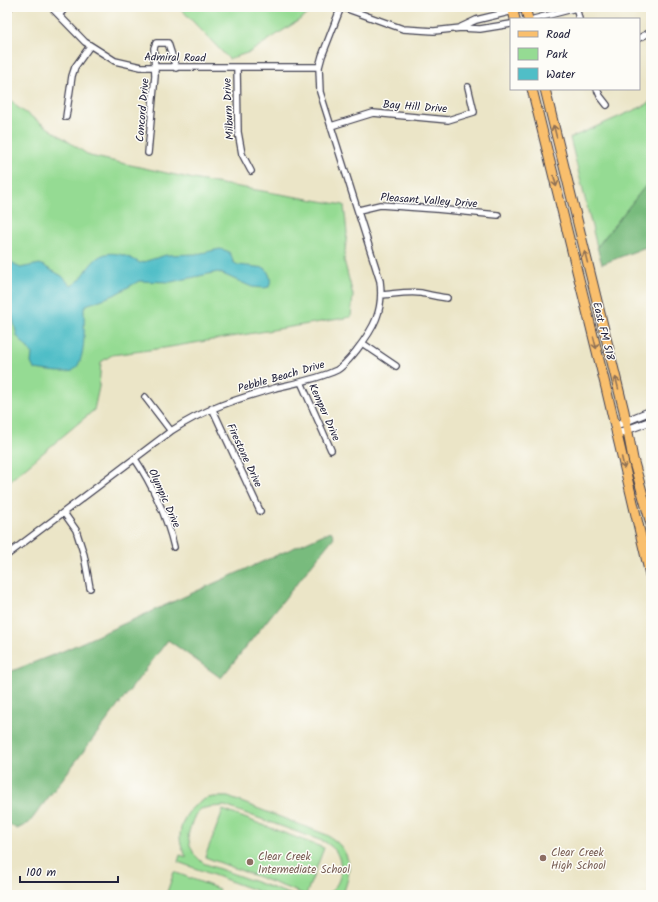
<svg xmlns="http://www.w3.org/2000/svg" width="658" height="902" font-family="Kalam,sans-serif">
  <style>
    .green { fill: #95db93; stroke: #5c7e67 }
    .forest { fill: #78bb7d; stroke: #4d6e5c }
    .water { fill: #50bec7; stroke: #397081 }
    .lines { fill: none; stroke-linecap: round; stroke-linejoin: round }
    .minor-casing { stroke: #403f50; stroke-width: 8 }
    .tertiary-casing { stroke: #403f50; stroke-width: 9 }
    .primary-casing { stroke: #403f50; stroke-width: 11 }
    .minor { stroke: #fff; stroke-width: 5.5 }
    .tertiary { stroke: #fff; stroke-width: 7 }
    .primary { stroke: #f9bf6d; stroke-width: 9 }
    .oneway { stroke: #8e7054 }
    .education-dot { fill: #8d6e63; stroke: #fdfcf7; stroke-width: 1.5 }
    .labels { text-anchor: middle; stroke-width: 3; stroke-linejoin: round; paint-order: stroke }
    .street-label { font-size: 11px; fill: #22223b; stroke: #fdfcf7 }
    .education-label { font-size: 11px; fill: #785e54; stroke: #fdfcf7; text-anchor: start }
  </style>
  <rect width="100%" height="100%" fill="#fdfcf7"/>
  <filter id="ink" filterUnits="userSpaceOnUse"><feTurbulence type="fractalNoise" baseFrequency=".025" numOctaves="2"/><feDisplacementMap in="SourceGraphic" scale="8" xChannelSelector="R" yChannelSelector="G"/><feConvolveMatrix kernelMatrix="1 2 1 2 8 2 1 2 1" color-interpolation-filters="sRGB"/></filter>
  <filter id="wash" filterUnits="userSpaceOnUse"><feTurbulence type="fractalNoise" baseFrequency=".012" numOctaves="4" result="noise"/><feDisplacementMap in="SourceGraphic" scale="16" xChannelSelector="R" yChannelSelector="G"/><feGaussianBlur stdDeviation="0.9" result="paint"/><feColorMatrix in="noise" values="0 0 0 0 0 0 0 0 0 0 0 0 0 0 0 0 0 1.4 0 .05"/><feComposite in="paint" operator="in"/></filter>
  <g filter="url(#wash)">
    <rect width="100%" height="100%" fill="#ebe5c7"/>
    <path class="green" d="M 179,7 L 310,7 L 307,15 L 250,52 L 229,59 Z
      M 7,95 L 17,107 L 90,156 L 198,180 L 344,205 L 347,233 L 344,260 L 353,295 L 351,317 L 164,348 L 112,355 L 101,362 L 99,387 L 94,410 L 7,483 Z
      M 651,101 L 651,179 L 597,247 L 570,138 L 646,105 Z
      M 228,797 L 327,835 C 351,849 354,870 342,895 L 326,895 C 342,886 345,865 335,850 C 332,847 328,844 325,842 L 225,806 L 209,807 L 201,809 L 195,815 L 191,825 L 188,835 L 190,845 L 194,854 L 203,863 L 292,895 L 268,895 L 178,862 L 180,855 L 187,857 C 172,838 183,810 203,800 C 210,796 220,797 228,797 Z
      M 223,810 L 324,848 L 306,895 L 205,857 Z
      M 174,872 L 219,889 L 217,895 L 166,895 Z"/>
    <path class="forest" d="M 651,179 L 651,245 L 602,264 L 597,247 Z
      M 331,531 L 334,537 L 221,678 L 168,640 L 29,823 L 17,829 L 7,823 L 7,673 L 63,651 Z"/>
    <path class="water" d="M 220,249 C 229,251 231,252 233,262 L 238,265 L 265,268 C 270,275 272,279 269,287 L 264,288 L 252,287 L 218,272 L 171,282 L 139,281 L 114,295 L 86,305 L 84,308 C 84,323 87,364 72,371 C 63,374 44,370 34,369 L 31,363 L 32,353 L 17,336 L 8,298 L 7,257 L 10,261 L 20,268 L 40,264 L 62,276 L 71,286 C 83,280 85,270 94,261 C 107,247 126,255 140,263 L 166,255 L 197,254 Z"/>
  </g>
  <g filter="url(#ink)">
    <g class="lines">
      <defs>
        <path id="minor" d="M 51,7 L 85,42 L 115,61 L 141,67 L 319,67
          M 342,7 L 403,29 L 434,31 L 461,28 L 480,29 L 511,24
          M 576,7 L 579,19
          M 7,10 L 10,7
          M 59,15 L 66,7
          M 534,19 L 576,8
          M 461,27 L 476,20 L 530,7
          M 639,38 L 651,32
          M 237,67 L 238,132 L 242,154 L 251,171
          M 597,89 L 600,96 L 607,105
          M 66,117 L 72,76 L 75,67 L 90,46
          M 331,126 L 373,113 L 448,120 L 474,112 L 468,87
          M 148,153 L 155,76 L 154,48 L 156,43 L 168,43 L 176,68
          M 359,210 L 380,205 L 436,209 L 498,215
          M 382,295 C 395,294 408,291 421,293 C 430,295 438,297 447,298
          M 362,343 L 396,366
          M 301,382 L 331,450
          M 145,397 L 171,431
          M 212,408 L 260,511
          M 135,459 C 152,484 167,517 174,547
          M 64,513 L 76,530 L 84,555 L 90,588
          M 7,555 L 171,431 C 204,409 237,399 275,388 C 296,383 318,379 337,370 C 344,366 351,357 356,351 C 374,328 384,311 380,281 L 320,92 L 319,67 L 322,56 L 341,7"/>
        <path id="tertiary" d="M 614,426 L 651,411
          M 616,434 L 651,421"/>
        <path id="primary" d="M 512,7 L 515,19
          M 525,7 L 528,19
          M 532,89 L 606,388 L 651,579
          M 545,89 L 624,411 L 633,459 L 651,524"/>
      </defs>
      <use href="#minor" class="minor-casing"/>
      <use href="#tertiary" class="tertiary-casing"/>
      <use href="#primary" class="primary-casing"/>
      <use href="#minor" class="minor"/>
      <use href="#tertiary" class="tertiary"/>
      <use href="#primary" class="primary"/>
    </g>
    <defs><path id="oneway-shaft" d="M-6 0H5M1.5-3L5.5 0L1.5 3" fill="none" stroke-width="1.6" stroke-linecap="round" stroke-linejoin="round"/></defs>
    <g class="oneway">
      <use href="#oneway-shaft" transform="translate(555 131) rotate(-104)"/>
      <use href="#oneway-shaft" transform="translate(555 181) rotate(76)"/>
      <use href="#oneway-shaft" transform="translate(586 257) rotate(-104)"/>
      <use href="#oneway-shaft" transform="translate(595 343) rotate(76)"/>
      <use href="#oneway-shaft" transform="translate(617 383) rotate(-104)"/>
      <use href="#oneway-shaft" transform="translate(623 463) rotate(77)"/>
    </g>
  </g>
  <g class="education-dot">
    <circle cx="543" cy="858" r="4"/>
    <circle cx="250" cy="862" r="4"/>
  </g>
  <g class="labels">
    <g class="street-label">
      <text transform="translate(175 57) rotate(1)" y="4">Admiral Road</text>
      <text transform="translate(415 106) rotate(4)" y="4">Bay Hill Drive</text>
      <text transform="translate(228 109) rotate(-93)" y="4">Milburn Drive</text>
      <text transform="translate(142 110) rotate(-85)" y="4">Concord Drive</text>
      <text transform="translate(429 200) rotate(4)" y="4">Pleasant Valley Drive</text>
      <text transform="translate(604 331) rotate(76)" y="4">East FM 518</text>
      <text transform="translate(281 376) rotate(-16)" y="4">Pebble Beach Drive</text>
      <text transform="translate(325 412) rotate(66)" y="4">Kemper Drive</text>
      <text transform="translate(245 455) rotate(65)" y="4">Firestone Drive</text>
      <text transform="translate(165 498) rotate(66)" y="4">Olympic Drive</text>
    </g>
    <g class="education-label">
      <text x="551" y="856">Clear Creek<tspan x="551" dy="13">High School</tspan></text>
      <text x="258" y="860">Clear Creek<tspan x="258" dy="13">Intermediate School</tspan></text>
    </g>
  </g>
  <rect width="658" height="902" fill="none" stroke="#fdfcf7" stroke-width="24"/>
  <rect x="510" y="18" width="130" height="72" fill="#fdfcf7" stroke="#a5a5ac"/>
  <rect x="518" y="31" width="20" height="6" fill="#f9bf6d" stroke="#a5a5ac"/>
  <text x="546" y="38" font-size="12" fill="#22223b">Road</text>
  <rect x="518" y="48" width="20" height="12" fill="#95db93" stroke="#a5a5ac"/>
  <text x="546" y="58" font-size="12" fill="#22223b">Park</text>
  <rect x="518" y="68" width="20" height="12" fill="#50bec7" stroke="#a5a5ac"/>
  <text x="546" y="78" font-size="12" fill="#22223b">Water</text>
  <path d="M20 876v6h98v-6" fill="none" stroke="#22223b" stroke-width="2"/>
  <text x="26" y="876" font-size="12" fill="#22223b" stroke="#fdfcf7" stroke-width="3" paint-order="stroke">100 m</text>
</svg>
